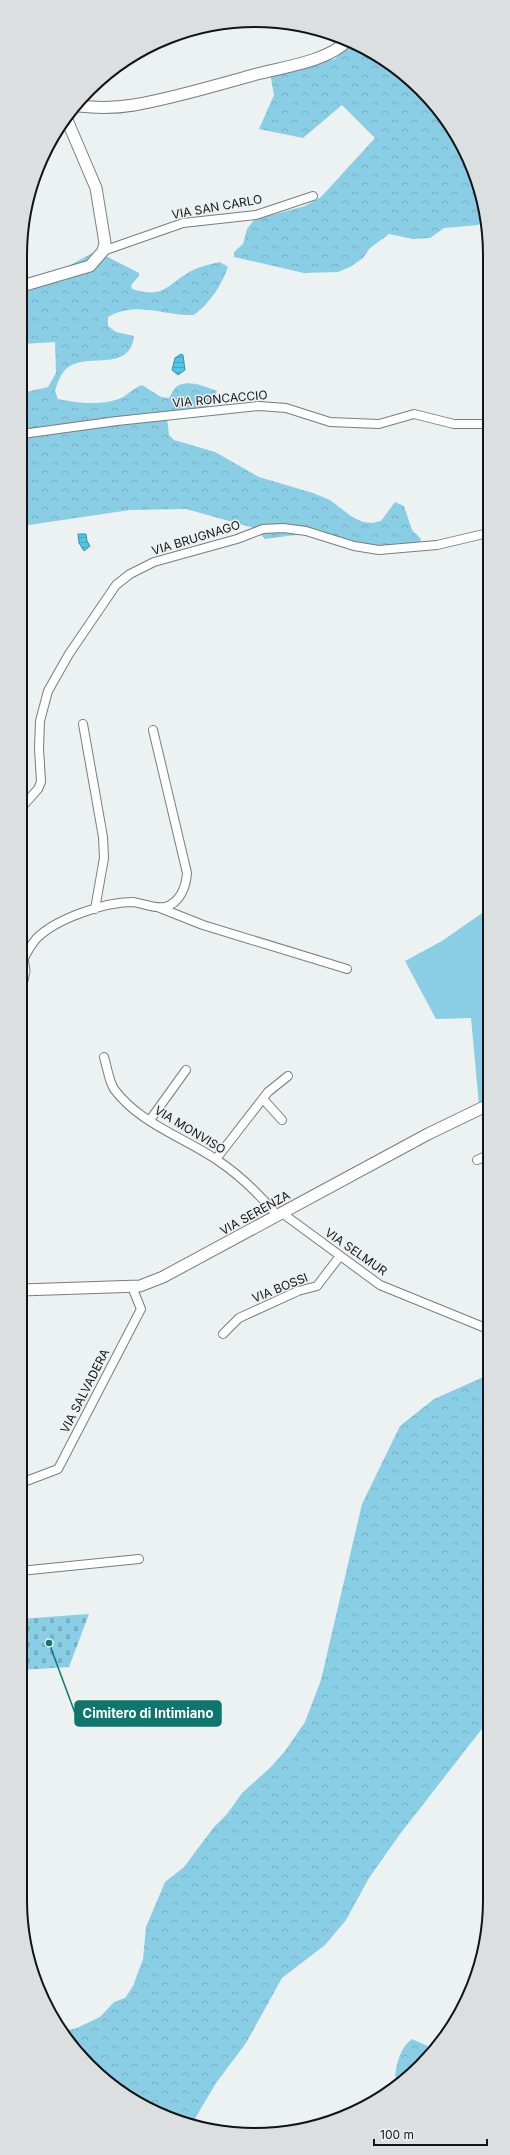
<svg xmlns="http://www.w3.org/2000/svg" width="510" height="2155" font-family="Inter,sans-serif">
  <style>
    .forest { fill: url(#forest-crowns) }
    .cemetery { fill: url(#cemetery-stones) }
    .pitch { fill: #89cee4 }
    .water { fill: url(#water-rules); stroke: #3b90a7 }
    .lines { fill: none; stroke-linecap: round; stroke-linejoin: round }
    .street-casing { stroke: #787d7e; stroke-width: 10 }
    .secondary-casing { stroke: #787d7e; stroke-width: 13 }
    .street { stroke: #fff; stroke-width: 8 }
    .secondary { stroke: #fff; stroke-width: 11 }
    .labels { text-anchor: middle; stroke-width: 3; stroke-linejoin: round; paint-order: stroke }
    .street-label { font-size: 12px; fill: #121415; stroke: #ecf1f2 }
    .rim { fill: none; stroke: #121415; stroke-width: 2 }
    .leader { fill: none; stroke: #0f766e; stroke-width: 1.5 }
    .callout-dot { fill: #0f766e; stroke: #ecf1f2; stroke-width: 1.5 }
    .callout { fill: #0f766e; stroke: #0f766e; stroke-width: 1.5 }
    .callout-label { font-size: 13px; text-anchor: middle; font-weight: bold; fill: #fff }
  </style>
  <defs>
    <pattern id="forest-crowns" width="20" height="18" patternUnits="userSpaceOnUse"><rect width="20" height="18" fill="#89cee4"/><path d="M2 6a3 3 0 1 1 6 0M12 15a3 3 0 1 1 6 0" fill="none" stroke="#75b0c3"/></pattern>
    <pattern id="cemetery-stones" width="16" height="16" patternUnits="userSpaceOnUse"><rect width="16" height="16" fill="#89cee4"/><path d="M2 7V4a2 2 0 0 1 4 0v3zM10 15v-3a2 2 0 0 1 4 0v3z" fill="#75b0c3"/></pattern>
    <pattern id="water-rules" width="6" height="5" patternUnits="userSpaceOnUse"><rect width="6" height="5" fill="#4dc5e5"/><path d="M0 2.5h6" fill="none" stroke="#42a8c4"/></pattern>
  </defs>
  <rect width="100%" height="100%" fill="#ecf1f2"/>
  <path class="forest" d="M 352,42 L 359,44 L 421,89 L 466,151 L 486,218 L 478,225 L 444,228 L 430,238 L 413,239 L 389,234 L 370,248 L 363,258 L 350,267 L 338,272 L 304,273 L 234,257 L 234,252 L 243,244 L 247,229 L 254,220 L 305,206 L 321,197 L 375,138 L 342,105 L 303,138 L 259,129 L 274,95 L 270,73 L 335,59 Z
    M 96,251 L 139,273 L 139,276 L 131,285 L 132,289 C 166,300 169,282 193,270 C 202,266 211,264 220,262 L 228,267 C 222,285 209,304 194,315 C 164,316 136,300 108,317 L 108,326 L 116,332 L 134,336 C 130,374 85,351 66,369 C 60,375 57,384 55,391 L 58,399 C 76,403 103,406 121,398 C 128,395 133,388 142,385 L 161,397 L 169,398 C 171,395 173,390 176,387 C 186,378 207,387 217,391 C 211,413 188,419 167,418 L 169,435 L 174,440 L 215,452 L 259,477 L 313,493 L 330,500 L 352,517 L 363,522 L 372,523 L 381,521 L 395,502 L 404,506 L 412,530 L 421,539 L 420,546 L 406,552 L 303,534 L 265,539 L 254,528 L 186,509 L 130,510 L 22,526 L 22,393 L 48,387 L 56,373 L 55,342 L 22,344 L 22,282 L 63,269 Z
    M 488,1375 L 488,1721 L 400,1834 L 369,1878 L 346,1920 L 325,1945 L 282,1978 L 246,2043 L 216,2083 L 193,2122 L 151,2111 L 78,2055 L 64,2031 L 77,2028 L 100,2017 L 114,2002 L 125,1998 L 133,1986 L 143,1959 L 146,1927 L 165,1882 L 184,1867 L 214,1827 L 227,1814 L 242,1793 L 270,1768 L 285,1751 L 305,1722 L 321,1680 L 362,1504 L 400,1426 L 434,1399 Z
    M 412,2039 L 432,2048 L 401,2083 L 395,2076 C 397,2062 400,2048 412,2039 Z"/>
  <path class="cemetery" d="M 89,1614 L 69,1667 L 20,1670 L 20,1619 Z"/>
  <path class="pitch" d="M 488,909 L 488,1101 L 479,1105 L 471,1018 L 436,1019 L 405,961 L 442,941 Z"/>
  <path class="water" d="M 181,354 L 183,355 L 185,370 L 178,375 L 172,370 L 175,358 Z
    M 78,534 L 86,534 L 87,541 L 90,546 L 84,551 L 79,543 Z"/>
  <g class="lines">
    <defs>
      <path id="street" d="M 103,251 L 183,223 L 256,215 L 313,196
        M 22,434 L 117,421 L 259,406 L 286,408 L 330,422 L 379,424 L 414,414 L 454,424 L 488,424
        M 83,724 L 103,837 L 104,858 L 95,909
        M 21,808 L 38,789 L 41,782 L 39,748 L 40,721 L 48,691 L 69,654 L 116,585 L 130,574 L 154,562 L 237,539 L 263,529 L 283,528 L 306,531 L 354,546 L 379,550 L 437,545 L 488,533
        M 160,908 L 203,925 L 347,969
        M 23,960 C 27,952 31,945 36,939 C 55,919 105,902 132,902 C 143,903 154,909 165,907 C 180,903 186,887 187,873 L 153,730
        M 104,1057 C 107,1067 109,1081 114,1089 C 139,1123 183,1137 217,1160 C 240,1175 259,1194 277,1215
        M 263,1099 L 282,1120
        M 150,1120 L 186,1070
        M 216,1159 L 268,1092 L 288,1076
        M 477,1160 L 488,1155
        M 282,1213 L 380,1285 L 488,1329
        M 223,1334 L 239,1318 L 298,1291 L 317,1286 L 340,1256
        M 21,1483 L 58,1469 L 141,1309 L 132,1287
        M 20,1571 L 139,1559"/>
      <path id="secondary" d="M 79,106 C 97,108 116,108 134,105 C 175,98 217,85 257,74 C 284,67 328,61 347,41
        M 22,286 L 90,266 L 103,251 L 105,243 L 96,188 L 67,120
        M 21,985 L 24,971 L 21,952
        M 21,1290 L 140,1286 L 163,1277 L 428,1134 L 488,1105"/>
    </defs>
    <use href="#street" class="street-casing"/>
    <use href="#secondary" class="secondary-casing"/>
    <use href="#street" class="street"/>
    <use href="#secondary" class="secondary"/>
  </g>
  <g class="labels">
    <g class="street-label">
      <text transform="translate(217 207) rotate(-10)" y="4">VIA SAN CARLO</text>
      <text transform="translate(220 399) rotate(-5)" y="4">VIA RONCACCIO</text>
      <text transform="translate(196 538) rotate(-17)" y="4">VIA BRUGNAGO</text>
      <text transform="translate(190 1130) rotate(31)" y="4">VIA MONVISO</text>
      <text transform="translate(255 1213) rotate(-29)" y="4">VIA SERENZA</text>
      <text transform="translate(356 1252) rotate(35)" y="4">VIA SELMUR</text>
      <text transform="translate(280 1288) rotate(-22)" y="4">VIA BOSSI</text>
      <text transform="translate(85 1391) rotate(-63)" y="4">VIA SALVADERA</text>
    </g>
  </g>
  <path d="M0 0H510V2155H0ZM255 27H255A228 228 0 0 1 483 255V1900A228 228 0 0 1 255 2128H255A228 228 0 0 1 27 1900V255A228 228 0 0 1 255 27Z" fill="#dbdfe0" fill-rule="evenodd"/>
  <path class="rim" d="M255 27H255A228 228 0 0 1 483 255V1900A228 228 0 0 1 255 2128H255A228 228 0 0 1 27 1900V255A228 228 0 0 1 255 27Z"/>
  <path class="leader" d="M49 1643L75 1713"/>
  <circle class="callout-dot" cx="49" cy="1643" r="4"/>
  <rect class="callout" x="75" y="1701" width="146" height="25" rx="4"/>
  <g class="callout-label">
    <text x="148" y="1718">Cimitero di Intimiano</text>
  </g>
  <path d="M374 2139v6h113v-6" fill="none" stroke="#121415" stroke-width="2"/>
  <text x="380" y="2139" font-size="12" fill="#121415" stroke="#ecf1f2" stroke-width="3" paint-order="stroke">100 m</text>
</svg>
